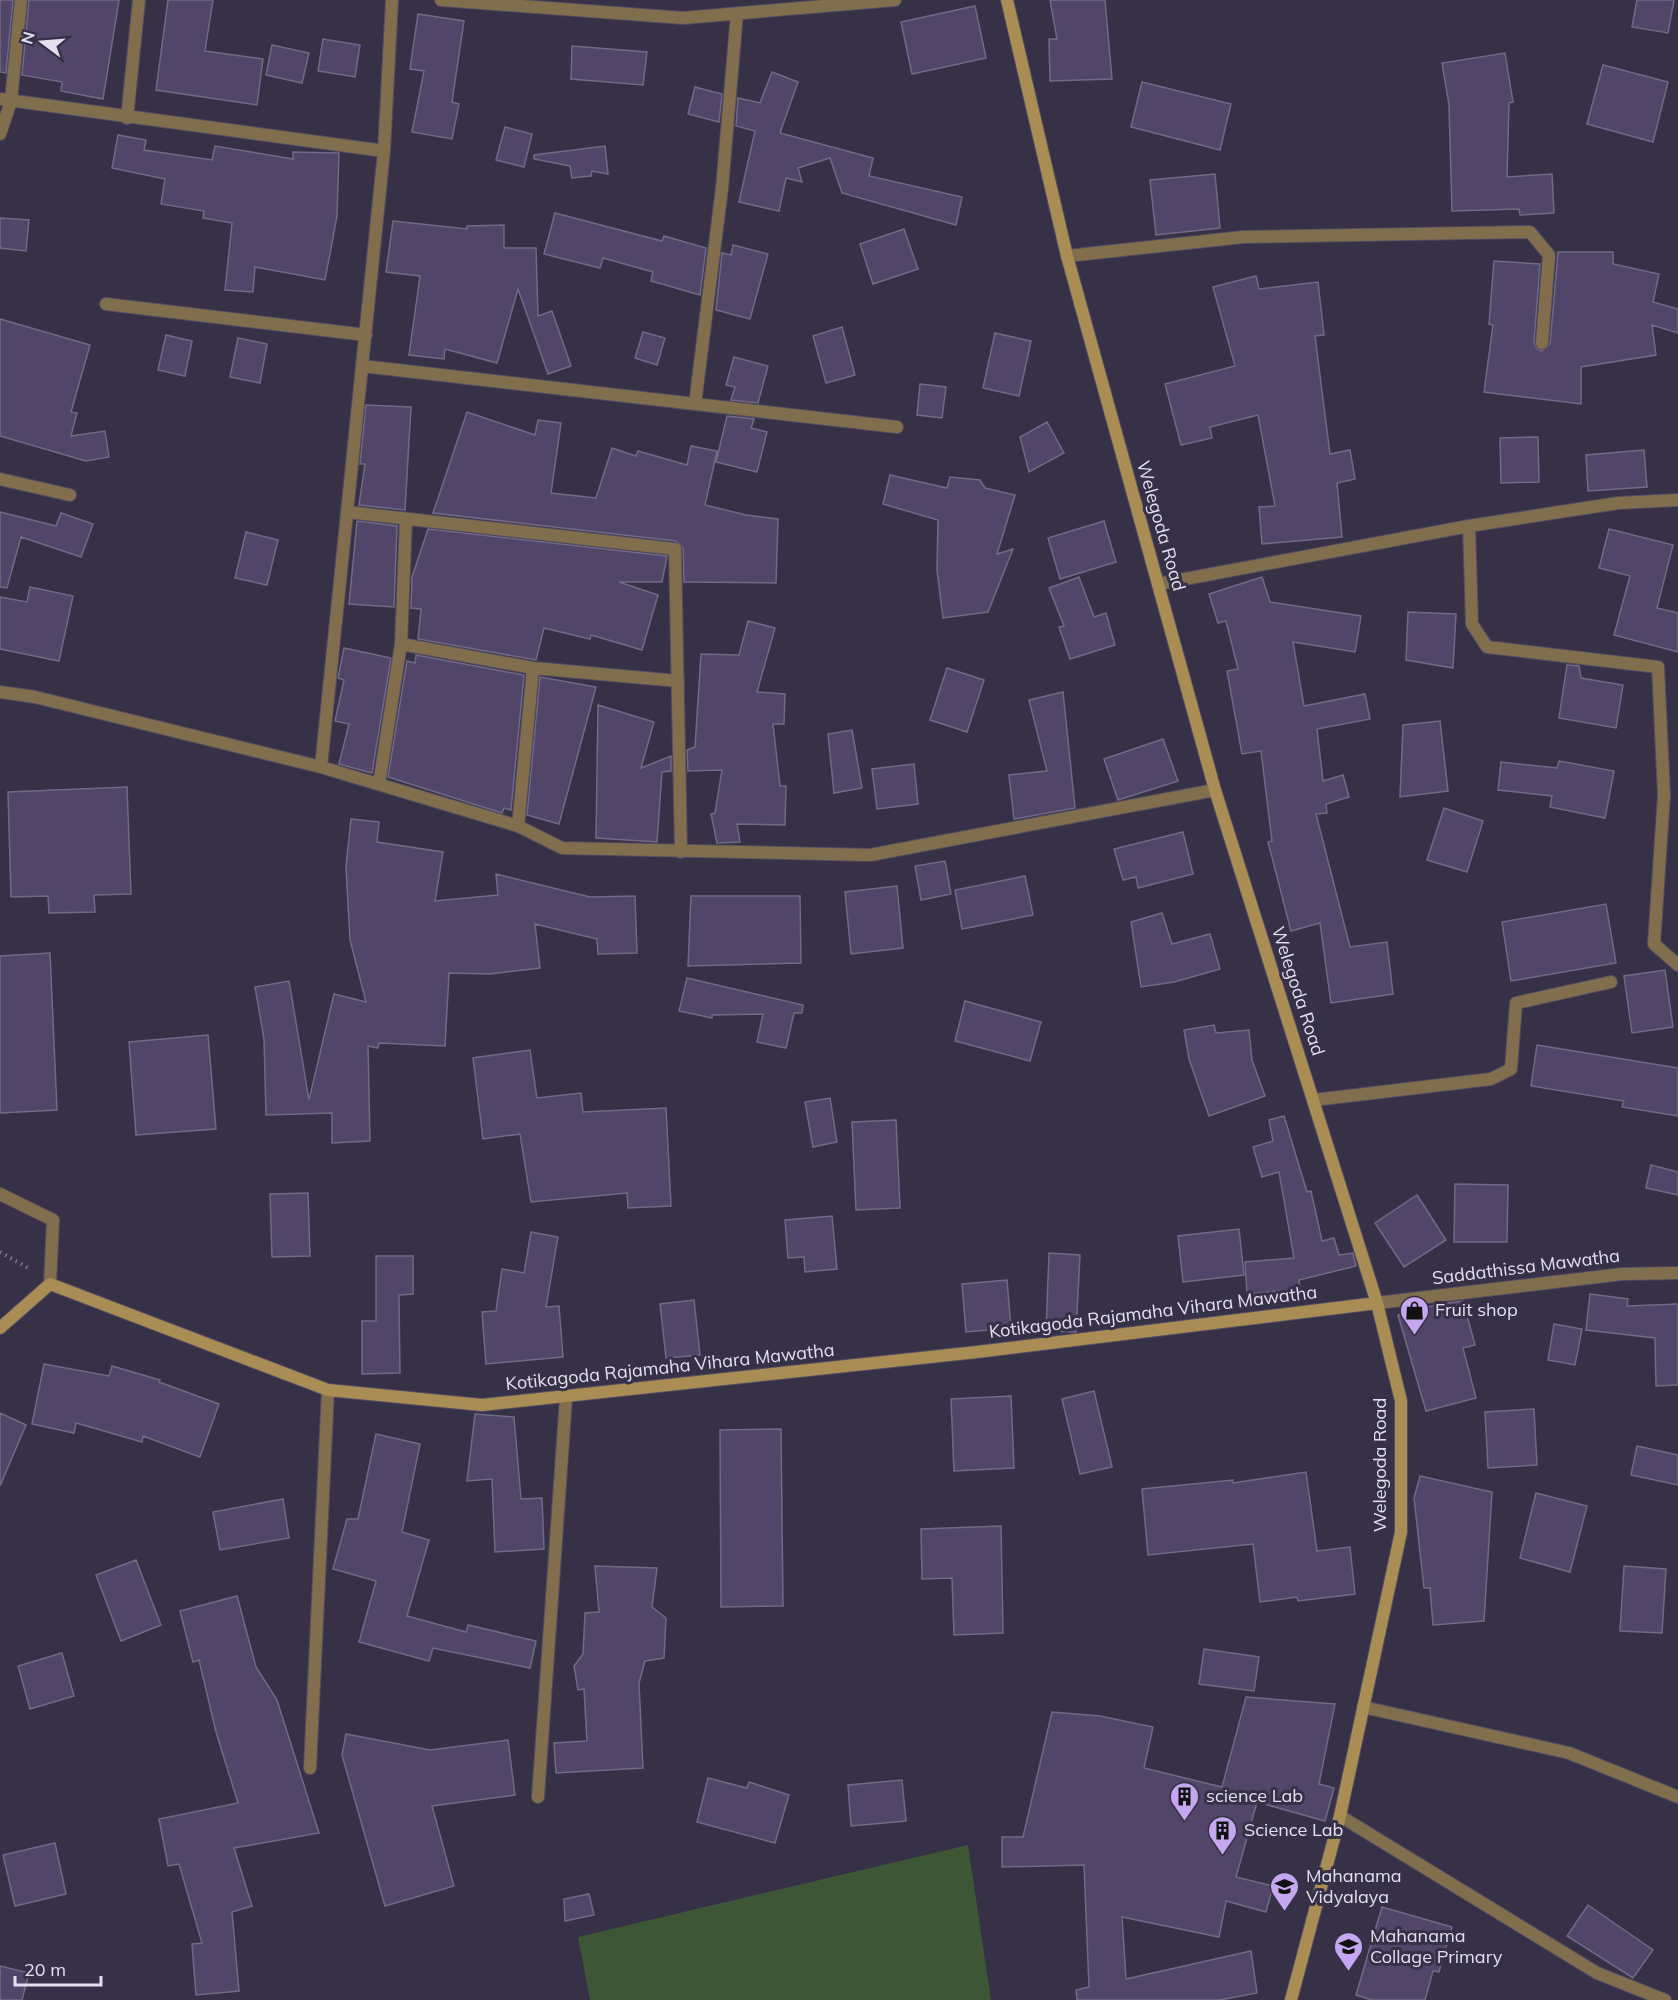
<svg xmlns="http://www.w3.org/2000/svg" width="1678" height="2000" font-family="Mulish,sans-serif">
  <style>
    .grass { fill: #3d5636 }
    .building { fill: #51466a; stroke: #716a84; stroke-width: 1.5 }
    .lines { fill: none; stroke-linecap: round; stroke-linejoin: round }
    .lane-casing { stroke: #534d62; stroke-width: 14 }
    .street-casing { stroke: #534d62; stroke-width: 14 }
    .secondary-casing { stroke: #534d62; stroke-width: 14 }
    .path { stroke: #807a8d; stroke-width: 4; stroke-dasharray: 1.5 4.5; stroke-linecap: butt }
    .lane { stroke: #806e4c; stroke-width: 12 }
    .street { stroke: #806e4c; stroke-width: 12 }
    .secondary { stroke: #aa8d55; stroke-width: 12 }
    .labels { text-anchor: middle; stroke-width: 6; stroke-linejoin: round; paint-order: stroke }
    .street-label { font-size: 18px; fill: #e3dfee; stroke: #373147 }
    .poi-label { font-size: 18px; fill: #e3dfee; stroke: #373147; text-anchor: start }
  </style>
  <rect width="100%" height="100%" fill="#373147"/>
  <path class="grass" d="M 968,1845 L 991,2000 L 590,2000 L 578,1937 Z"/>
  <path class="building" d="M 0,0 L 13,0 L 6,73 L 0,72 Z
    M 29,0 L 119,0 L 103,99 L 61,91 L 62,82 L 22,75 Z
    M 168,0 L 213,0 L 205,51 L 263,59 L 257,105 L 156,90 Z
    M 1050,0 L 1105,0 L 1112,79 L 1050,81 L 1049,39 L 1057,39 Z
    M 1637,0 L 1674,0 L 1668,33 L 1632,27 Z
    M 975,6 L 986,58 L 912,74 L 901,22 Z
    M 418,14 L 464,21 L 452,102 L 459,104 L 452,139 L 412,132 L 424,71 L 410,69 Z
    M 323,39 L 360,45 L 355,77 L 318,71 Z
    M 272,45 L 309,53 L 302,83 L 266,75 Z
    M 572,46 L 647,52 L 643,85 L 571,79 Z
    M 1505,53 L 1513,102 L 1509,103 L 1507,177 L 1552,174 L 1554,213 L 1520,215 L 1519,209 L 1452,211 L 1449,105 L 1442,63 Z
    M 1603,65 L 1668,82 L 1653,142 L 1587,124 Z
    M 772,72 L 798,82 L 780,133 L 873,158 L 869,176 L 962,197 L 956,225 L 842,193 L 830,158 L 798,168 L 802,182 L 786,178 L 779,211 L 739,202 L 755,131 L 736,126 L 738,98 L 760,103 Z
    M 1142,82 L 1231,104 L 1220,150 L 1131,127 Z
    M 695,87 L 722,94 L 719,122 L 688,114 Z
    M 505,127 L 532,134 L 524,167 L 496,160 Z
    M 118,135 L 146,140 L 144,150 L 212,160 L 215,146 L 293,159 L 293,152 L 339,153 L 337,216 L 325,280 L 255,267 L 253,292 L 225,290 L 232,223 L 203,218 L 204,211 L 161,204 L 165,179 L 112,168 Z
    M 605,146 L 608,174 L 592,171 L 591,176 L 572,178 L 570,166 L 534,159 L 534,155 Z
    M 1215,174 L 1220,228 L 1156,235 L 1150,180 Z
    M 555,213 L 662,241 L 664,236 L 706,248 L 700,295 L 651,281 L 653,272 L 603,258 L 600,268 L 544,254 Z
    M 0,218 L 29,220 L 26,251 L 0,248 Z
    M 393,221 L 467,229 L 467,226 L 504,225 L 504,248 L 536,248 L 538,316 L 552,311 L 571,366 L 548,374 L 518,289 L 497,363 L 445,349 L 444,359 L 409,355 L 420,276 L 386,272 Z
    M 904,229 L 918,269 L 873,284 L 860,244 Z
    M 733,245 L 768,254 L 750,319 L 716,310 L 722,253 L 731,255 Z
    M 1558,252 L 1613,252 L 1613,264 L 1659,274 L 1653,302 L 1678,309 L 1678,333 L 1652,325 L 1656,355 L 1581,367 L 1581,404 L 1484,392 L 1493,325 L 1489,324 L 1494,261 L 1540,264 L 1534,342 L 1537,349 L 1542,351 L 1550,344 Z
    M 1256,276 L 1259,289 L 1318,282 L 1324,335 L 1315,336 L 1330,454 L 1350,450 L 1355,479 L 1337,483 L 1342,537 L 1262,544 L 1259,507 L 1275,506 L 1258,415 L 1210,427 L 1212,438 L 1181,445 L 1165,384 L 1235,366 L 1213,287 Z
    M 0,319 L 90,345 L 71,412 L 77,413 L 71,436 L 105,431 L 109,457 L 86,461 L 0,436 Z
    M 842,327 L 855,375 L 826,383 L 813,336 Z
    M 643,332 L 665,338 L 657,365 L 635,358 Z
    M 995,333 L 1031,341 L 1019,396 L 983,388 Z
    M 166,335 L 192,341 L 185,376 L 158,370 Z
    M 238,338 L 267,344 L 260,383 L 230,377 Z
    M 734,357 L 768,366 L 758,403 L 731,400 L 735,387 L 726,385 Z
    M 920,384 L 946,387 L 942,418 L 917,415 Z
    M 366,405 L 411,407 L 405,510 L 359,505 L 365,464 L 360,464 Z
    M 467,412 L 535,435 L 538,420 L 561,423 L 551,493 L 596,498 L 612,448 L 636,456 L 638,451 L 687,465 L 691,446 L 717,451 L 705,505 L 746,515 L 778,519 L 776,583 L 684,582 L 683,548 L 676,541 L 433,513 Z
    M 727,416 L 754,419 L 751,428 L 767,432 L 757,472 L 716,462 Z
    M 1047,422 L 1064,453 L 1029,472 L 1020,437 Z
    M 1538,437 L 1539,482 L 1501,483 L 1500,438 Z
    M 1644,450 L 1647,487 L 1588,491 L 1586,455 Z
    M 890,475 L 947,488 L 950,477 L 980,480 L 985,488 L 1015,495 L 997,554 L 1013,549 L 988,612 L 943,618 L 937,570 L 938,520 L 883,504 Z
    M 0,512 L 56,526 L 61,513 L 93,524 L 81,557 L 21,537 L 7,588 L 0,587 Z
    M 357,521 L 397,526 L 394,607 L 349,604 Z
    M 1104,521 L 1116,562 L 1060,579 L 1048,538 Z
    M 428,529 L 667,556 L 662,582 L 619,582 L 658,595 L 642,650 L 591,635 L 590,639 L 544,628 L 536,660 L 418,639 L 421,609 L 411,608 L 412,577 Z
    M 1609,529 L 1673,545 L 1657,608 L 1678,613 L 1678,652 L 1614,635 L 1630,576 L 1599,568 Z
    M 246,532 L 278,540 L 267,585 L 235,578 Z
    M 1079,577 L 1094,617 L 1106,613 L 1115,645 L 1070,659 L 1059,627 L 1064,626 L 1049,588 Z
    M 1262,577 L 1270,602 L 1361,616 L 1355,652 L 1293,642 L 1304,706 L 1365,694 L 1370,719 L 1317,729 L 1323,781 L 1343,775 L 1349,797 L 1326,804 L 1327,813 L 1316,814 L 1350,947 L 1387,942 L 1393,994 L 1331,1003 L 1320,923 L 1291,931 L 1268,842 L 1272,841 L 1261,751 L 1242,754 L 1227,671 L 1238,669 L 1226,621 L 1218,623 L 1209,594 Z
    M 30,587 L 73,596 L 59,661 L 0,649 L 0,597 L 27,602 Z
    M 1408,612 L 1456,614 L 1453,668 L 1406,660 Z
    M 748,621 L 775,628 L 757,692 L 785,694 L 784,724 L 773,724 L 780,786 L 786,786 L 785,825 L 737,824 L 740,842 L 717,843 L 711,814 L 715,813 L 722,770 L 688,771 L 687,750 L 695,747 L 701,654 L 739,655 Z
    M 344,648 L 391,658 L 372,773 L 339,764 L 349,724 L 335,721 L 344,680 L 338,678 Z
    M 416,655 L 524,675 L 511,810 L 504,808 L 502,813 L 388,777 L 407,661 L 415,663 Z
    M 1567,665 L 1579,666 L 1581,678 L 1623,685 L 1616,728 L 1559,718 Z
    M 947,668 L 984,680 L 967,732 L 930,720 Z
    M 540,677 L 596,687 L 559,824 L 527,815 Z
    M 1063,692 L 1075,808 L 1014,819 L 1009,775 L 1047,771 L 1029,700 Z
    M 598,705 L 654,722 L 641,768 L 671,756 L 671,771 L 662,772 L 657,842 L 596,838 Z
    M 1440,721 L 1448,791 L 1400,797 L 1403,725 Z
    M 852,730 L 862,788 L 834,793 L 828,734 Z
    M 1163,739 L 1178,781 L 1118,800 L 1104,759 Z
    M 1559,761 L 1614,771 L 1605,818 L 1550,807 L 1552,796 L 1498,790 L 1501,762 L 1557,768 Z
    M 914,764 L 918,804 L 877,809 L 872,769 Z
    M 127,787 L 131,894 L 94,895 L 95,912 L 49,913 L 48,896 L 11,897 L 8,792 Z
    M 1444,808 L 1483,821 L 1467,872 L 1427,860 Z
    M 351,819 L 379,822 L 377,842 L 443,852 L 435,901 L 498,895 L 496,874 L 590,897 L 635,896 L 637,953 L 598,954 L 597,939 L 535,924 L 540,968 L 490,974 L 449,973 L 445,1046 L 379,1043 L 378,1048 L 368,1046 L 370,1141 L 332,1143 L 332,1113 L 266,1115 L 264,1039 L 255,987 L 289,981 L 309,1100 L 334,994 L 366,1002 L 350,940 L 346,867 Z
    M 1183,832 L 1193,874 L 1138,888 L 1136,877 L 1123,880 L 1114,849 Z
    M 945,861 L 951,894 L 921,900 L 915,866 Z
    M 1025,876 L 1033,915 L 962,929 L 955,890 Z
    M 897,886 L 903,948 L 851,954 L 845,892 Z
    M 691,896 L 800,896 L 801,963 L 688,966 Z
    M 1606,904 L 1616,963 L 1511,981 L 1502,922 Z
    M 1162,913 L 1172,944 L 1210,934 L 1220,969 L 1174,982 L 1141,987 L 1131,922 Z
    M 50,953 L 57,1110 L 0,1113 L 0,956 Z
    M 1665,970 L 1673,1027 L 1632,1033 L 1624,976 Z
    M 687,978 L 803,1005 L 802,1013 L 794,1013 L 786,1048 L 757,1042 L 763,1014 L 712,1015 L 712,1018 L 679,1011 Z
    M 965,1001 L 1041,1022 L 1030,1061 L 955,1041 Z
    M 1214,1025 L 1216,1033 L 1249,1030 L 1252,1060 L 1265,1096 L 1209,1116 L 1189,1059 L 1184,1030 Z
    M 208,1035 L 216,1129 L 136,1135 L 129,1042 Z
    M 1537,1045 L 1678,1068 L 1678,1116 L 1622,1107 L 1624,1101 L 1531,1086 Z
    M 530,1050 L 537,1098 L 581,1093 L 583,1112 L 666,1108 L 671,1206 L 628,1208 L 627,1193 L 531,1202 L 520,1134 L 483,1139 L 473,1058 Z
    M 830,1098 L 837,1142 L 813,1147 L 805,1102 Z
    M 1284,1116 L 1307,1192 L 1311,1191 L 1322,1241 L 1334,1238 L 1339,1255 L 1353,1253 L 1356,1266 L 1299,1280 L 1300,1289 L 1247,1294 L 1245,1262 L 1294,1258 L 1279,1172 L 1262,1177 L 1253,1147 L 1273,1141 L 1269,1120 Z
    M 896,1120 L 900,1208 L 856,1210 L 852,1122 Z
    M 1651,1165 L 1678,1172 L 1678,1195 L 1646,1188 Z
    M 1455,1184 L 1508,1185 L 1507,1242 L 1454,1242 Z
    M 308,1193 L 310,1256 L 272,1257 L 270,1194 Z
    M 1417,1195 L 1446,1240 L 1404,1267 L 1375,1223 Z
    M 832,1216 L 837,1269 L 805,1272 L 804,1257 L 788,1258 L 785,1220 Z
    M 1239,1229 L 1244,1275 L 1183,1282 L 1178,1236 Z
    M 531,1232 L 558,1237 L 546,1307 L 559,1306 L 563,1357 L 486,1364 L 482,1312 L 496,1311 L 502,1269 L 524,1273 Z
    M 1049,1253 L 1080,1255 L 1076,1332 L 1046,1331 Z
    M 376,1256 L 413,1256 L 413,1294 L 399,1295 L 400,1373 L 362,1374 L 362,1321 L 376,1321 Z
    M 1007,1280 L 1011,1328 L 966,1332 L 962,1284 Z
    M 1590,1294 L 1628,1299 L 1627,1306 L 1678,1304 L 1678,1385 L 1656,1386 L 1655,1338 L 1586,1330 Z
    M 694,1300 L 700,1355 L 666,1358 L 660,1304 Z
    M 1463,1301 L 1475,1345 L 1463,1348 L 1476,1398 L 1426,1411 L 1398,1315 L 1439,1304 Z
    M 1554,1324 L 1582,1329 L 1575,1365 L 1548,1360 Z
    M 44,1364 L 109,1376 L 112,1366 L 160,1380 L 159,1382 L 219,1404 L 200,1457 L 143,1436 L 142,1442 L 76,1423 L 74,1433 L 32,1424 Z
    M 1094,1391 L 1112,1467 L 1080,1474 L 1062,1399 Z
    M 1011,1396 L 1014,1468 L 954,1471 L 951,1399 Z
    M 1534,1409 L 1537,1465 L 1488,1468 L 1485,1412 Z
    M 0,1413 L 26,1425 L 0,1486 Z
    M 475,1414 L 514,1417 L 521,1499 L 542,1498 L 544,1549 L 495,1552 L 492,1479 L 467,1481 Z
    M 781,1429 L 783,1606 L 721,1607 L 720,1430 Z
    M 376,1434 L 420,1444 L 402,1532 L 429,1540 L 407,1616 L 466,1632 L 468,1625 L 536,1641 L 530,1668 L 433,1648 L 429,1661 L 359,1642 L 376,1581 L 333,1569 L 347,1519 L 358,1519 Z
    M 1637,1446 L 1678,1455 L 1678,1485 L 1631,1475 Z
    M 1306,1472 L 1317,1551 L 1350,1547 L 1355,1594 L 1298,1601 L 1297,1597 L 1260,1602 L 1253,1544 L 1148,1555 L 1142,1489 L 1233,1480 L 1233,1483 Z
    M 1420,1476 L 1492,1492 L 1484,1621 L 1433,1625 L 1430,1588 L 1424,1588 L 1414,1498 Z
    M 1536,1493 L 1587,1506 L 1570,1572 L 1520,1558 Z
    M 283,1499 L 289,1538 L 220,1550 L 213,1512 Z
    M 1001,1526 L 1003,1633 L 954,1635 L 952,1578 L 922,1579 L 921,1529 Z
    M 136,1560 L 161,1625 L 121,1641 L 96,1575 Z
    M 595,1566 L 657,1568 L 652,1607 L 666,1618 L 664,1658 L 645,1661 L 639,1683 L 643,1768 L 556,1773 L 554,1743 L 587,1741 L 584,1689 L 578,1690 L 574,1666 L 583,1654 L 585,1613 L 599,1612 Z
    M 1624,1566 L 1666,1569 L 1662,1633 L 1620,1631 Z
    M 237,1596 L 256,1667 L 277,1700 L 319,1833 L 234,1848 L 252,1906 L 232,1912 L 239,1991 L 196,1995 L 192,1944 L 202,1943 L 179,1864 L 168,1866 L 159,1819 L 238,1803 L 216,1732 L 199,1660 L 193,1662 L 180,1611 Z
    M 1204,1649 L 1259,1657 L 1254,1691 L 1199,1684 Z
    M 62,1653 L 74,1696 L 30,1709 L 18,1666 Z
    M 1246,1697 L 1335,1704 L 1319,1784 L 1334,1788 L 1325,1821 L 1257,1802 L 1236,1877 L 1273,1886 L 1266,1912 L 1226,1901 L 1219,1937 L 1122,1917 L 1126,1979 L 1251,1951 L 1257,1993 L 1220,2000 L 1077,2000 L 1076,1990 L 1089,1987 L 1084,1865 L 1002,1867 L 1002,1837 L 1023,1837 L 1052,1712 L 1100,1716 L 1153,1727 L 1144,1768 L 1222,1787 Z
    M 346,1734 L 430,1750 L 508,1740 L 515,1795 L 432,1806 L 454,1886 L 385,1906 L 342,1755 Z
    M 708,1778 L 747,1788 L 749,1782 L 789,1795 L 775,1843 L 697,1822 Z
    M 902,1780 L 906,1821 L 851,1826 L 848,1785 Z
    M 55,1843 L 66,1894 L 15,1906 L 3,1855 Z
    M 589,1894 L 594,1915 L 565,1921 L 564,1899 Z
    M 1588,1905 L 1653,1950 L 1633,1978 L 1567,1936 Z
    M 1382,1907 L 1452,1927 L 1439,1972 L 1433,1971 L 1425,2000 L 1372,2000 L 1356,1995 Z
    M 0,1966 L 29,1973 L 22,2000 L 0,2000 Z"/>
  <g class="lines">
    <defs>
      <path id="lane" d="M 0,1194 L 53,1220 L 50,1284"/>
      <path id="street" d="M 441,0 L 683,18 L 895,0
        M 0,99 L 384,151
        M 127,118 L 139,0
        M 0,134 L 11,101 L 21,0
        M 1067,256 L 1243,237 L 1530,232 L 1549,255 L 1542,343
        M 106,304 L 366,335
        M 362,366 L 897,427
        M 695,404 L 722,188 L 737,13
        M 0,479 L 70,495
        M 347,512 L 675,549 L 681,852
        M 1469,526 L 1472,624 L 1487,647 L 1658,667 L 1664,795 L 1654,944 L 1678,965
        M 1158,584 L 1469,526 L 1618,503 L 1678,500
        M 401,644 L 533,668 L 678,681
        M 0,692 L 35,697 L 321,767 L 518,826 L 562,848 L 870,855 L 1215,790
        M 321,767 L 384,151 L 392,0
        M 379,784 L 401,644 L 406,519
        M 518,826 L 533,668
        M 1314,1100 L 1491,1079 L 1511,1069 L 1516,1003 L 1611,982
        M 1377,1303 L 1622,1274 L 1678,1273
        M 1363,1707 L 1569,1753 L 1678,1797
        M 310,1768 L 328,1390
        M 538,1797 L 566,1398
        M 1340,1816 L 1597,1973 L 1665,2000"/>
      <path id="secondary" d="M 1007,0 L 1067,256 L 1215,790 L 1377,1303 L 1401,1401 L 1401,1532 L 1340,1816 L 1291,2000
        M 0,1328 L 50,1284 L 328,1390 L 482,1405 L 977,1352 L 1377,1303"/>
    </defs>
    <use href="#lane" class="lane-casing"/>
    <use href="#street" class="street-casing"/>
    <use href="#secondary" class="secondary-casing"/>
    <path class="path" d="M 0,1252 L 30,1269"/>
    <use href="#lane" class="lane"/>
    <use href="#street" class="street"/>
    <use href="#secondary" class="secondary"/>
  </g>
  <defs>
    <symbol id="shop-pin" viewBox="-11 -11 22 30"><path d="M0 17L-7.5 6A9.5 9.5 0 1 1 7.5 6Z" fill="#c5a7f1" stroke="#373147"/><path d="M-5-2.5h2.3a2.7 3.5 0 0 1 5.4 0H5L5.5 6h-11ZM-1.5-2.5h3a1.5 2.3 0 0 0-3 0Z" fill="#111"/></symbol>
    <symbol id="building-pin" viewBox="-11 -11 22 30"><path d="M0 17L-7.5 6A9.5 9.5 0 1 1 7.5 6Z" fill="#c5a7f1" stroke="#373147"/><path d="M-4-6H4V6H1V3H-1V6H-4ZM-2.5-4.3h1.7v1.8h-1.7ZM.8-4.3h1.7v1.8H.8ZM-2.5-1h1.7V.8h-1.7ZM.8-1h1.7V.8H.8Z" fill="#111"/></symbol>
    <symbol id="school-pin" viewBox="-11 -11 22 30"><path d="M0 17L-7.5 6A9.5 9.5 0 1 1 7.5 6Z" fill="#c5a7f1" stroke="#373147"/><path d="M0-5L7-2L0 1L-7-2ZM-4 1L0 2.5L4 1V4Q0 6-4 4Z" fill="#111"/></symbol>
  </defs>
  <g fill-rule="evenodd">
    <use href="#shop-pin" x="1398" y="1294" width="33" height="45"/>
    <use href="#building-pin" x="1168" y="1780" width="33" height="45"/>
    <use href="#building-pin" x="1206" y="1814" width="33" height="45"/>
    <use href="#school-pin" x="1268" y="1870" width="33" height="45"/>
    <use href="#school-pin" x="1332" y="1930" width="33" height="45"/>
  </g>
  <g class="labels">
    <g class="street-label">
      <text transform="translate(1161 526) rotate(74)" y="6">Welegoda Road</text>
      <text transform="translate(1298 991) rotate(72)" y="6">Welegoda Road</text>
      <text transform="translate(1526 1267) rotate(-7)" y="6">Saddathissa Mawatha</text>
      <text transform="translate(1153 1312) rotate(-7)" y="6">Kotikagoda Rajamaha Vihara Mawatha</text>
      <text transform="translate(670 1367) rotate(-6)" y="6">Kotikagoda Rajamaha Vihara Mawatha</text>
      <text transform="translate(1380 1465) rotate(-90)" y="6">Welegoda Road</text>
    </g>
    <g class="poi-label">
      <text x="1435" y="1316">Fruit shop</text>
      <text x="1206" y="1802">science Lab</text>
      <text x="1244" y="1836">Science Lab</text>
      <text x="1306" y="1882">Mahanama<tspan x="1306" dy="21">Vidyalaya</tspan></text>
      <text x="1370" y="1942">Mahanama<tspan x="1370" dy="21">Collage Primary</tspan></text>
    </g>
  </g>
  <g transform="translate(42 42) rotate(286)" stroke="#373147" stroke-width="4.5" paint-order="stroke">
  <path d="M0-4.5L10 22L0 15L-10 22Z" fill="#e3dfee"/>
  <text y="-9" font-size="16" font-weight="bold" text-anchor="middle" fill="#e3dfee">N</text>
  </g>
  <path d="M15 1976v9h86v-9" fill="none" stroke="#e3dfee" stroke-width="3"/>
  <text x="24" y="1976" font-size="18" fill="#e3dfee" stroke="#373147" stroke-width="4.5" paint-order="stroke">20 m</text>
</svg>
